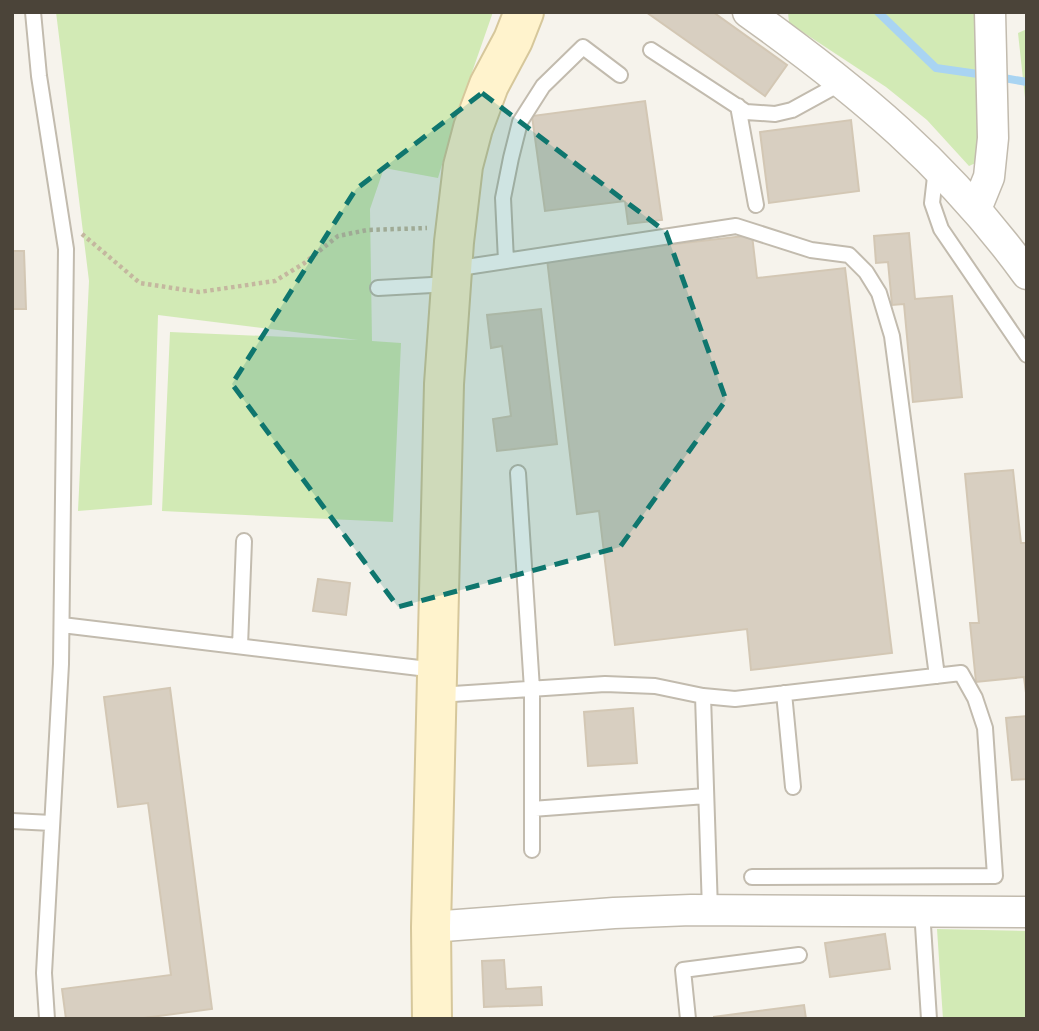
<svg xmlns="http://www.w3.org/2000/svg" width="1039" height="1031" font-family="Commissioner,sans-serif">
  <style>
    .green { fill: #d2eab5 }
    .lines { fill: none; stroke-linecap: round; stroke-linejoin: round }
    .stream { stroke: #a9d4f2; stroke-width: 8 }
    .building { fill: #d8cfc1; stroke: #d3c7b4; stroke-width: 2 }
    .lane-casing { stroke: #c2bbae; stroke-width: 18 }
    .street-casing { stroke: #c2bbae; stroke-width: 33 }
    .secondary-casing { stroke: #d6c79b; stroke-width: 42 }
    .path { stroke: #c4b79f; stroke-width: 4.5; stroke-dasharray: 3.5 3.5; stroke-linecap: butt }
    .lane { stroke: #fff; stroke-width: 14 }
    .street { stroke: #fff; stroke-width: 30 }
    .secondary { stroke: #fff3cd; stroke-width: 38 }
    .marked { fill: #0f766e; fill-opacity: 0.2; stroke: #0f766e; stroke-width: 5; stroke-dasharray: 14 9; stroke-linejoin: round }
  </style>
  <rect width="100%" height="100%" fill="#f6f3ec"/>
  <path class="green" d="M 56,12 L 493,12 L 455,121 L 438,178 L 384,168 L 370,209 L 372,341 L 401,343 L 393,522 L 162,511 L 170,332 L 358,340 L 158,315 L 152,505 L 78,511 L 89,281 Z
    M 788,12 L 975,12 L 980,161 L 969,166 L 927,120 L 886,87 L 789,23 Z
    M 1027,29 L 1027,116 L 1018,33 Z
    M 937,929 L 1027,931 L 1027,1019 L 943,1019 Z"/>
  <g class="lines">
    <path class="stream" d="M 878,12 L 936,68 L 985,75
      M 998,77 L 1027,82"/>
  </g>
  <path class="building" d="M 646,12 L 713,12 L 787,65 L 765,96 Z
    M 645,101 L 662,220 L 628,224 L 625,201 L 545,211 L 532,116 Z
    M 851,120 L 859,191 L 769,203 L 760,132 Z
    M 909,233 L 915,299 L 952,296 L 962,397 L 913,402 L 904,304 L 892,305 L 888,262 L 876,263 L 874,236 Z
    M 752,235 L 757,278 L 845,268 L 892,653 L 751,670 L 747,629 L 615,645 L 599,511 L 577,514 L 547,259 Z
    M 12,251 L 24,251 L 26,309 L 12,309 Z
    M 541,309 L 557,444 L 497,451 L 493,419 L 511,416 L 502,346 L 491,348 L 487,315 Z
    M 1013,470 L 1021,543 L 1027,543 L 1027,701 L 1024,677 L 976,682 L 970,623 L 979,623 L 965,474 Z
    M 318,579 L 350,583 L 346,615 L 313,611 Z
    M 170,688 L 212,1009 L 136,1019 L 66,1019 L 62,989 L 171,975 L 148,803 L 118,807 L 104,697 Z
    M 633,708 L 637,763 L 588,766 L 584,712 Z
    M 1027,716 L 1027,779 L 1012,780 L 1006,718 Z
    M 885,934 L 890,969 L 830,977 L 825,943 Z
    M 504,960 L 506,989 L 541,987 L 542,1005 L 484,1007 L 482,961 Z
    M 804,1005 L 806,1019 L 714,1019 L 714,1017 Z"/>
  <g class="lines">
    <defs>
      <path id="lane" d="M 33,12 L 39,76 L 66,249 L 61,664 L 44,973 L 47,1019
        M 651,50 L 746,112 L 775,114 L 792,110 L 843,82
        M 738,106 L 756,205
        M 936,168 L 932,203 L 941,229 L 1027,355
        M 506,261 L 503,198 L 511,158 L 520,122 L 543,86 L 583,47 L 620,75
        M 453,269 L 736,226 L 811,250 L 849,255 L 866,272 L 879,293 L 892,336 L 937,676
        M 378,288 L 450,284
        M 518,473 L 532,689 L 532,850
        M 62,625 L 436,670
        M 240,646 L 244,541
        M 784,693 L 793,787
        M 438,695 L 605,684 L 655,686 L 703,696 L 735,699 L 961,673 L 975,698 L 985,728 L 995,876 L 752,877
        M 703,696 L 710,910
        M 532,809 L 706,796
        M 12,821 L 52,823
        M 922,910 L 929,1019
        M 688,1019 L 683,970 L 799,955"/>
      <path id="street" d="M 748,12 C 857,90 948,165 1027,274
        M 976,209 L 989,177 L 993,138 L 990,12
        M 431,927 L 614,913 L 691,910 L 1027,912"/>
      <path id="secondary" d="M 432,1019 L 431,927 L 444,384 L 454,242 L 463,166 L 473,128 L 489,85 L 513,40 L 524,12"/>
    </defs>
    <use href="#lane" class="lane-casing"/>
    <use href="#street" class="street-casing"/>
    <use href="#secondary" class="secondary-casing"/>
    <path class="path" d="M 82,234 L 140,283 L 199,292 L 275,281 L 303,264 L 338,236 L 367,230 L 427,228"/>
    <use href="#lane" class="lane"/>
    <use href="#street" class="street"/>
    <use href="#secondary" class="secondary"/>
  </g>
  <path class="marked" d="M 482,93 L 666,232 L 726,400 L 620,547 L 398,607 L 232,384 L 356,189 Z"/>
  <rect width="1039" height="1031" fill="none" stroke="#4b4439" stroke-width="28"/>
</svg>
